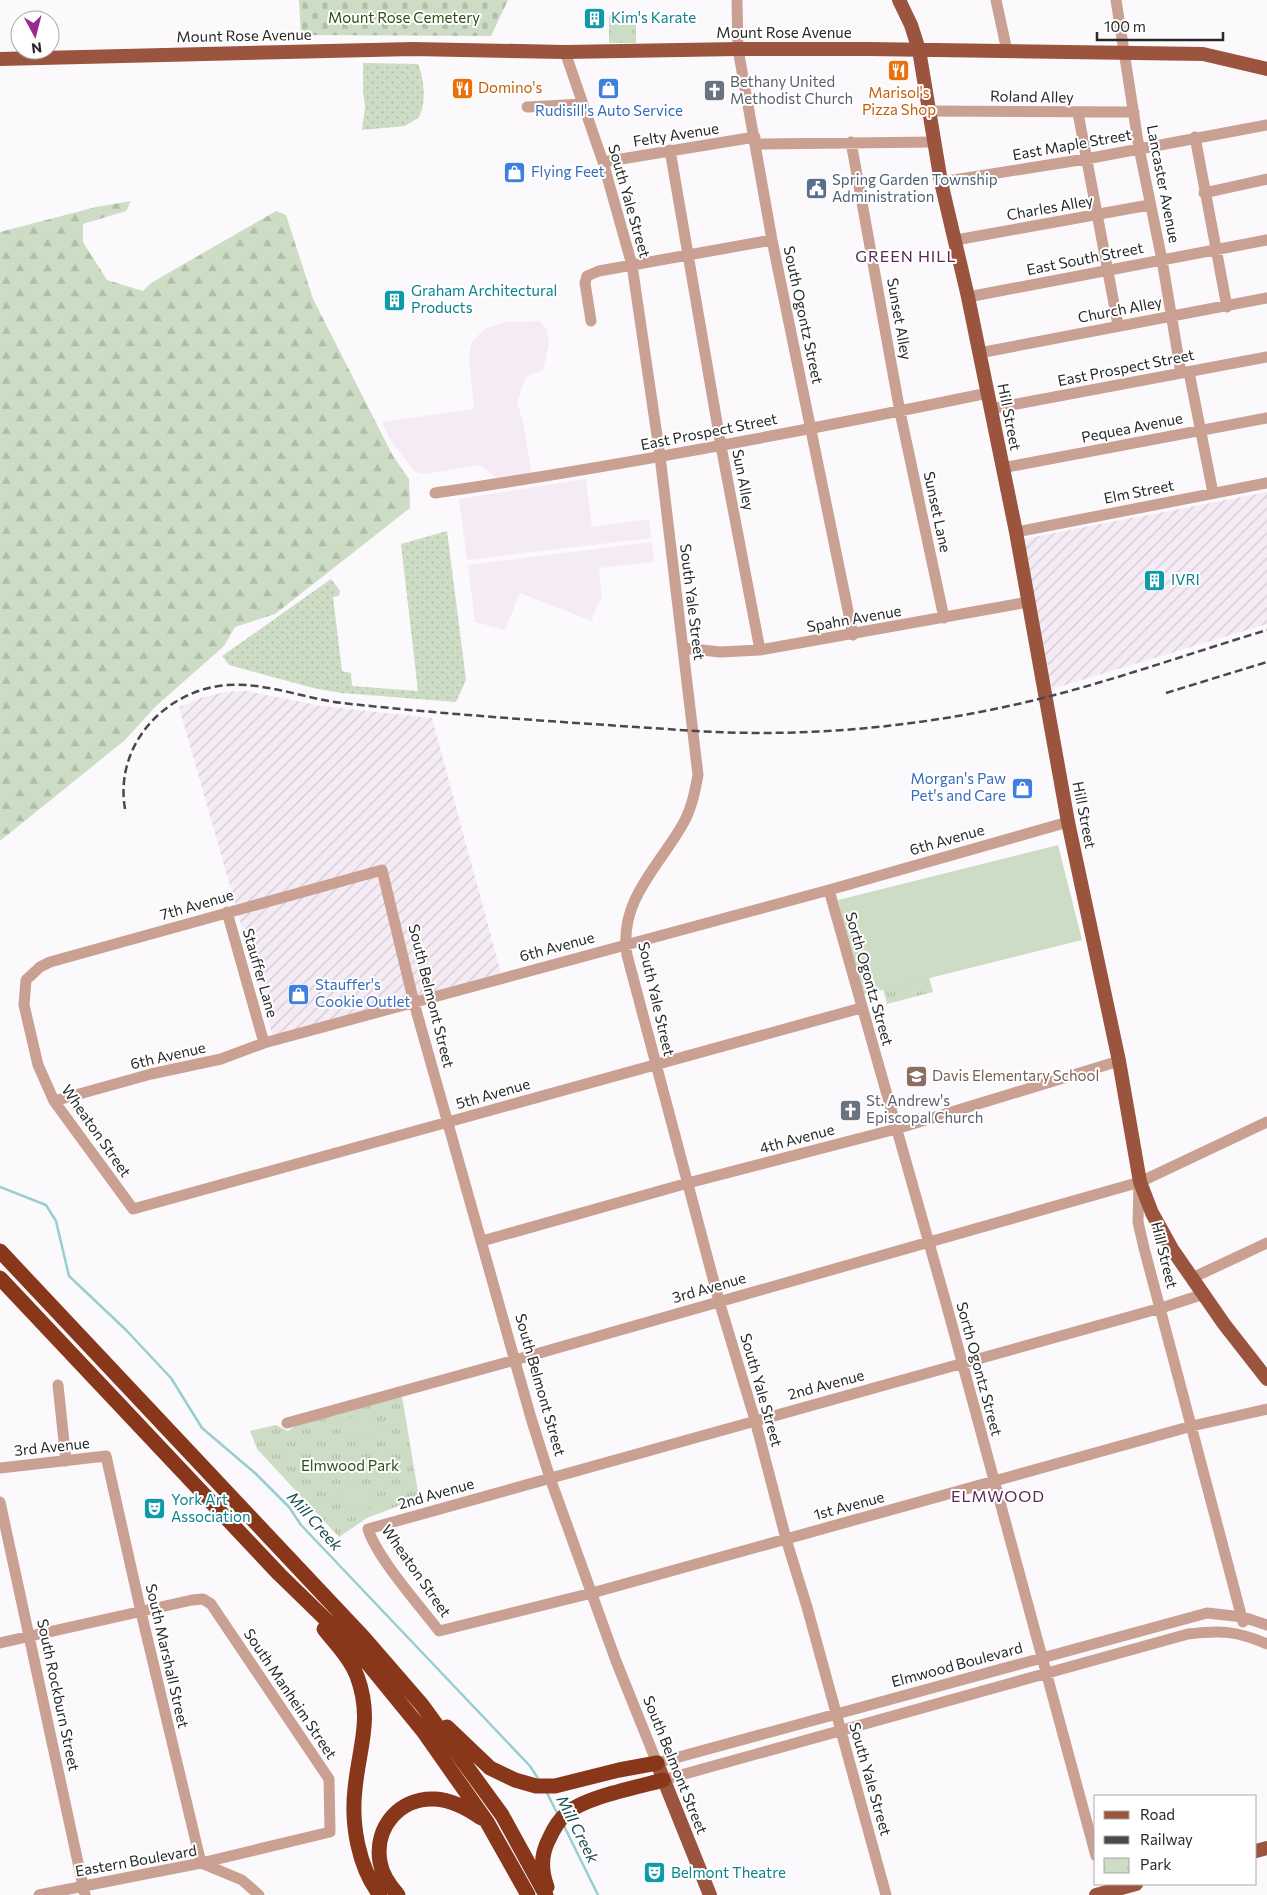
<svg xmlns="http://www.w3.org/2000/svg" width="1267" height="1895" font-family="Commissioner,sans-serif">
  <style>
    .built { fill: #f4ebf4 }
    .industrial { fill: url(#industrial-furrows) }
    .grass { fill: url(#grass-dots) }
    .forest { fill: url(#forest-firs) }
    .cemetery { fill: url(#cemetery-stones) }
    .park { fill: url(#park-tufts) }
    .garden { fill: #cddcc4 }
    .lines { fill: none; stroke-linecap: round; stroke-linejoin: round }
    .stream { stroke: #96cfd3; stroke-width: 2.5 }
    .minor { stroke: #caa093; stroke-width: 11 }
    .major { stroke: #9b543d; stroke-width: 14 }
    .highway { stroke: #89371b; stroke-width: 15 }
    .rail { stroke: #4a494a; stroke-width: 2.5; stroke-dasharray: 8 4; stroke-linecap: butt }
    .labels { text-anchor: middle; stroke-width: 4; stroke-linejoin: round; paint-order: stroke }
    .park-label { font-size: 15px; fill: #2e4c15; stroke: #fff }
    .culture-label { font-size: 15px; fill: #0d838f; stroke: #fff; text-anchor: start }
    .street-label { font-size: 15px; fill: #292829; stroke: #fff }
    .worship-label { font-size: 15px; fill: #5b616d; stroke: #fff; text-anchor: start }
    .food-label { font-size: 15px; fill: #c56008; stroke: #fff; text-anchor: start }
    .shop-label { font-size: 15px; fill: #366cbe; stroke: #fff; text-anchor: start }
    .service-label { font-size: 15px; fill: #4e5e75; stroke: #fff; text-anchor: start }
    .education-label { font-size: 15px; fill: #785e54; stroke: #fff; text-anchor: start }
    .neighbourhood-label { font-size: 16px; letter-spacing: 1px; fill: #5c2755; stroke: #fff }
    .water-label { font-size: 16px; font-style: italic; fill: #1a4d50; stroke: #fff }
  </style>
  <defs>
    <pattern id="industrial-furrows" width="10" height="10" patternUnits="userSpaceOnUse" patternTransform="scale(1.25)"><rect width="10" height="10" fill="#f4ebf4"/><path d="M-1 1l2-2M0 10L10 0M9 11l2-2" fill="none" stroke="#d1cad1"/></pattern>
    <pattern id="grass-dots" width="8" height="8" patternUnits="userSpaceOnUse" patternTransform="scale(1.25)"><rect width="8" height="8" fill="#cddcc4"/><path d="M2 2h.1M6 6h.1" fill="none" stroke="#b0bda8" stroke-width="1.8" stroke-linecap="round"/></pattern>
    <pattern id="forest-firs" width="22" height="20" patternUnits="userSpaceOnUse" patternTransform="scale(1.25)"><rect width="22" height="20" fill="#cddcc4"/><path d="M5 1l3.5 6h-7zM16 11l3.5 6h-7z" fill="#b0bda8"/></pattern>
    <pattern id="cemetery-stones" width="16" height="16" patternUnits="userSpaceOnUse" patternTransform="scale(1.25)"><rect width="16" height="16" fill="#cddcc4"/><path d="M2 7V4a2 2 0 0 1 4 0v3zM10 15v-3a2 2 0 0 1 4 0v3z" fill="#b0bda8"/></pattern>
    <pattern id="park-tufts" width="24" height="20" patternUnits="userSpaceOnUse" patternTransform="scale(1.25)"><rect width="24" height="20" fill="#cddcc4"/><path d="M3 7l-1-3M5 7V3M7 7l1-3M15 17l-1-3M17 17v-4M19 17l1-3" fill="none" stroke="#b0bda8"/></pattern>
  </defs>
  <rect width="100%" height="100%" fill="#fcf9fc"/>
  <path class="built" d="M 539,321 L 546,328 L 549,343 L 543,370 L 526,377 L 517,402 L 523,422 L 532,476 L 500,480 L 479,465 L 425,474 L 415,472 L 390,440 L 382,422 L 474,409 L 469,356 L 472,342 L 484,329 L 505,322 Z
    M 586,479 L 592,527 L 649,519 L 651,538 L 467,560 L 459,499 Z
    M 652,542 L 654,562 L 599,568 L 602,597 L 594,612 L 592,621 L 520,593 L 505,630 L 475,622 L 468,565 Z"/>
  <path class="industrial" d="M 1267,492 L 1267,624 L 1052,689 L 1023,539 Z
    M 246,691 L 321,706 L 432,718 L 501,973 L 273,1037 L 179,707 L 200,698 L 224,692 Z"/>
  <path class="grass" d="M 363,63 L 418,64 C 424,77 427,106 418,118 L 405,126 L 362,130 L 365,107 L 363,92 Z
    M 447,531 L 466,680 L 456,702 L 342,693 L 313,688 L 229,665 L 222,656 L 331,579 L 340,591 L 339,596 L 333,597 L 342,671 L 351,673 L 352,686 L 418,691 L 401,544 Z"/>
  <path class="forest" d="M 131,201 L 126,211 L 83,224 L 83,242 L 107,280 L 143,291 L 151,283 L 276,211 L 286,215 L 313,299 L 393,456 L 409,479 L 410,508 L 275,614 L 235,627 L 224,646 L 155,707 L 125,740 L 0,841 L 0,232 L 96,207 Z"/>
  <path class="cemetery" d="M 299,0 L 508,0 L 491,36 L 301,35 Z"/>
  <path class="park" d="M 609,15 L 636,25 L 636,43 L 609,43 Z
    M 929,977 L 933,992 L 887,1004 L 883,989 Z
    M 402,1396 L 419,1498 L 367,1518 L 339,1537 L 257,1449 L 250,1431 L 276,1425 L 288,1431 L 301,1422 Z"/>
  <path class="garden" d="M 1058,845 L 1082,940 L 862,995 L 838,900 Z
    M 373,1411 L 379,1431 L 345,1441 L 340,1421 Z
    M 354,1480 C 369,1484 372,1491 373,1506 L 354,1514 L 348,1519 L 343,1517 L 341,1513 L 345,1511 L 338,1495 L 342,1485 Z"/>
  <g class="lines">
    <path class="stream" d="M 0,1187 L 46,1205 L 56,1221 L 69,1276 L 126,1330 L 171,1378 L 202,1428 L 255,1473 L 289,1507 L 301,1525 L 530,1766 L 539,1780
      M 546,1791 L 558,1815
      M 563,1824 L 598,1895"/>
    <path class="minor" d="M 737,0 L 738,49 L 772,240 L 853,635
      M 996,0 L 1007,51
      M 1116,0 L 1139,148 L 1162,260 L 1181,373
      M 565,52 L 603,162 L 632,265 L 660,456 L 698,775 C 695,791 692,807 684,822 C 660,866 618,900 627,955 L 719,1301 L 755,1420 L 786,1539 L 807,1607 L 886,1895
      M 527,107 L 583,104
      M 929,111 L 1134,112
      M 1078,113 L 1118,325
      M 1195,137 L 1227,307
      M 851,142 L 900,412 L 944,618
      M 756,144 L 935,142
      M 670,150 L 721,446 L 760,650
      M 603,162 L 755,137
      M 941,182 L 1086,159 L 1267,125
      M 1204,193 L 1267,179
      M 956,240 L 1149,205
      M 968,297 L 1267,240
      M 591,321 L 585,283 L 587,276 L 599,271 L 772,240
      M 979,353 L 1267,298
      M 1189,372 L 1213,493
      M 990,409 L 1267,357
      M 1002,468 L 1267,418
      M 435,493 C 620,466 804,431 988,393
      M 1016,532 L 1267,483
      M 684,648 L 720,652 L 760,650 L 1028,602
      M 829,890 L 946,1303 L 1096,1856
      M 227,912 L 264,1043
      M 861,1008 C 618,1074 376,1143 133,1209 L 54,1101 L 38,1065 L 24,1005 L 26,980 L 40,967 L 50,962 L 382,870 L 414,1003 L 531,1418 L 550,1478 L 616,1661 L 657,1763 L 1207,1613 L 1243,1617 L 1267,1625
      M 54,1101 L 151,1074 L 221,1059 L 264,1043 L 829,890 L 1068,822
      M 1139,1184 L 1138,1222 L 1144,1248 L 1243,1622
      M 482,1241 L 688,1183 L 896,1129 L 1119,1061
      M 1192,1278 L 1267,1243
      M 1204,1294 L 1161,1308 L 368,1529 C 377,1558 420,1606 439,1631 L 592,1593 L 1192,1426 L 1267,1409
      M 58,1385 L 66,1461
      M 287,1423 L 515,1360 L 1140,1182 L 1267,1122
      M 0,1468 L 106,1456 L 141,1612 L 201,1863
      M 0,1502 L 85,1895
      M 0,1643 L 192,1600 L 203,1599 L 211,1604 L 329,1779 L 330,1832 L 201,1863 L 39,1895
      M 663,1780 L 1188,1634 C 1221,1630 1237,1631 1267,1644
      M 201,1863 L 242,1880 L 259,1895"/>
    <path class="major" d="M 899,0 L 911,25 L 919,50 L 941,182 L 968,297 L 1016,532 L 1068,822 L 1119,1061 L 1140,1182 L 1152,1213 L 1172,1249 L 1224,1324 L 1267,1379
      M 0,59 L 413,49 L 565,52 L 738,49 L 869,49 L 1203,54 L 1267,69
      M 657,1763 L 710,1895
      M 1256,1851 L 1267,1848
      M 1096,1895 L 1136,1884"/>
    <path class="highway" d="M 0,1251 L 364,1638 L 422,1705 L 502,1815 L 546,1895
      M 0,1278 L 279,1574 L 356,1649 L 423,1731 L 487,1822 L 528,1895
      M 324,1629 C 336,1644 350,1658 357,1676 C 373,1719 359,1747 355,1789 C 351,1823 358,1867 380,1895
      M 447,1727 L 490,1768 L 515,1780 L 536,1786 L 555,1786 L 619,1770 L 657,1763
      M 547,1887 C 541,1871 541,1854 549,1839 C 553,1830 559,1820 566,1814 C 584,1797 639,1787 663,1780
      M 398,1895 C 390,1886 382,1875 380,1862 C 374,1827 400,1797 435,1799 C 452,1800 467,1808 481,1818"/>
    <path class="rail" d="M 1166,693 L 1267,662
      M 125,809 C 115,751 156,699 213,687 C 256,678 300,698 342,703 C 459,716 578,723 696,731 C 813,738 933,726 1047,697 C 1121,678 1194,652 1267,630"/>
  </g>
  <defs>
    <symbol id="building-square" viewBox="-11 -11 22 22"><rect x="-9" y="-9" width="18" height="18" rx="4" fill="#0f9aa8" stroke="#fff"/><path d="M-4-6H4V6H1V3H-1V6H-4ZM-2.5-4.3h1.7v1.8h-1.7ZM.8-4.3h1.7v1.8H.8ZM-2.5-1h1.7V.8h-1.7ZM.8-1h1.7V.8H.8Z" fill="#fff"/></symbol>
    <symbol id="restaurant-square" viewBox="-11 -11 22 22"><rect x="-9" y="-9" width="18" height="18" rx="4" fill="#e8710a" stroke="#fff"/><path d="M-5-6h1v4h1v-4h1v4h1v-4h1v5L-1.5 .5V6h-2V.5L-5-1ZM5-6V6H3V1.5H1.5Q1.5-4 5-6Z" fill="#fff"/></symbol>
    <symbol id="shop-square" viewBox="-11 -11 22 22"><rect x="-9" y="-9" width="18" height="18" rx="4" fill="#3f7fe0" stroke="#fff"/><path d="M-5-2.5h2.3a2.7 3.5 0 0 1 5.4 0H5L5.5 6h-11ZM-1.5-2.5h3a1.5 2.3 0 0 0-3 0Z" fill="#fff"/></symbol>
    <symbol id="church-square" viewBox="-11 -11 22 22"><rect x="-9" y="-9" width="18" height="18" rx="4" fill="#6b7280" stroke="#fff"/><path d="M-1.2-6h2.4v3.5h3.3v2.4h-3.3V6h-2.4V-.1h-3.3v-2.4h3.3Z" fill="#fff"/></symbol>
    <symbol id="civic-square" viewBox="-11 -11 22 22"><rect x="-9" y="-9" width="18" height="18" rx="4" fill="#5c6f8a" stroke="#fff"/><path d="M-.6-6.5H3V-4.5H.6V-3L4-1V1h2V6H-6V1h2V-1L-.6-3ZM-1.2 2.5V6h2.4V2.5Z" fill="#fff"/></symbol>
    <symbol id="school-square" viewBox="-11 -11 22 22"><rect x="-9" y="-9" width="18" height="18" rx="4" fill="#8d6e63" stroke="#fff"/><path d="M0-5L7-2L0 1L-7-2ZM-4 1L0 2.5L4 1V4Q0 6-4 4Z" fill="#fff"/></symbol>
    <symbol id="theatre-square" viewBox="-11 -11 22 22"><rect x="-9" y="-9" width="18" height="18" rx="4" fill="#0f9aa8" stroke="#fff"/><path d="M-5-5.5Q0-4 5-5.5V0Q5 5 0 6Q-5 5-5 0ZM-3.3-2.5H-1v1.5H-3.3ZM1-2.5H3.3v1.5H1ZM-2.8 1Q0 5.5 2.8 1Z" fill="#fff"/></symbol>
  </defs>
  <g fill-rule="evenodd">
    <use href="#building-square" x="582" y="6" width="25" height="25"/>
    <use href="#restaurant-square" x="886" y="58" width="25" height="25"/>
    <use href="#restaurant-square" x="450" y="76" width="25" height="25"/>
    <use href="#shop-square" x="596" y="76" width="25" height="25"/>
    <use href="#church-square" x="702" y="78" width="25" height="25"/>
    <use href="#shop-square" x="502" y="160" width="25" height="25"/>
    <use href="#civic-square" x="804" y="176" width="25" height="25"/>
    <use href="#building-square" x="382" y="288" width="25" height="25"/>
    <use href="#building-square" x="1142" y="568" width="25" height="25"/>
    <use href="#shop-square" x="1010" y="776" width="25" height="25"/>
    <use href="#shop-square" x="286" y="982" width="25" height="25"/>
    <use href="#school-square" x="904" y="1064" width="25" height="25"/>
    <use href="#church-square" x="838" y="1098" width="25" height="25"/>
    <use href="#theatre-square" x="142" y="1496" width="25" height="25"/>
    <use href="#theatre-square" x="642" y="1860" width="25" height="25"/>
  </g>
  <g class="labels">
    <g class="park-label">
      <text x="404" y="23">Mount Rose Cemetery</text>
      <text x="350" y="1471">Elmwood Park</text>
    </g>
    <g class="culture-label">
      <text x="611" y="23">Kim's Karate</text>
      <text x="411" y="296">Graham Architectural<tspan x="411" dy="17">Products</tspan></text>
      <text x="1171" y="585">IVRI</text>
      <text x="171" y="1505">York Art<tspan x="171" dy="17">Association</tspan></text>
      <text x="671" y="1878">Belmont Theatre</text>
    </g>
    <g class="street-label">
      <text x="784" y="38">Mount Rose Avenue</text>
      <text transform="translate(244 36) rotate(-1)" y="5">Mount Rose Avenue</text>
      <text transform="translate(1032 97) rotate(1)" y="5">Roland Alley</text>
      <text transform="translate(676 135) rotate(-9)" y="5">Felty Avenue</text>
      <text transform="translate(1072 145) rotate(-10)" y="5">East Maple Street</text>
      <text transform="translate(1163 184) rotate(79)" y="5">Lancaster Avenue</text>
      <text transform="translate(629 201) rotate(74)" y="5">South Yale Street</text>
      <text transform="translate(1050 208) rotate(-10)" y="5">Charles Alley</text>
      <text transform="translate(1085 259) rotate(-11)" y="5">East South Street</text>
      <text transform="translate(1120 310) rotate(-11)" y="5">Church Alley</text>
      <text transform="translate(803 315) rotate(78)" y="5">South Ogontz Street</text>
      <text transform="translate(899 319) rotate(80)" y="5">Sunset Alley</text>
      <text transform="translate(1126 368) rotate(-11)" y="5">East Prospect Street</text>
      <text transform="translate(1009 417) rotate(79)" y="5">Hill Street</text>
      <text transform="translate(1132 428) rotate(-11)" y="5">Pequea Avenue</text>
      <text transform="translate(709 432) rotate(-11)" y="5">East Prospect Street</text>
      <text transform="translate(743 480) rotate(79)" y="5">Sun Alley</text>
      <text transform="translate(1139 492) rotate(-11)" y="5">Elm Street</text>
      <text transform="translate(937 512) rotate(78)" y="5">Sunset Lane</text>
      <text transform="translate(692 602) rotate(83)" y="5">South Yale Street</text>
      <text transform="translate(854 619) rotate(-10)" y="5">Spahn Avenue</text>
      <text transform="translate(1084 815) rotate(79)" y="5">Hill Street</text>
      <text transform="translate(947 840) rotate(-16)" y="5">6th Avenue</text>
      <text transform="translate(197 905) rotate(-16)" y="5">7th Avenue</text>
      <text transform="translate(557 947) rotate(-15)" y="5">6th Avenue</text>
      <text transform="translate(260 973) rotate(74)" y="5">Stauffer Lane</text>
      <text transform="translate(869 979) rotate(74)" y="5">Sorth Ogontz Street</text>
      <text transform="translate(431 996) rotate(76)" y="5">South Belmont Street</text>
      <text transform="translate(656 999) rotate(77)" y="5">South Yale Street</text>
      <text transform="translate(168 1056) rotate(-13)" y="5">6th Avenue</text>
      <text transform="translate(493 1094) rotate(-16)" y="5">5th Avenue</text>
      <text transform="translate(96 1131) rotate(55)" y="5">Wheaton Street</text>
      <text transform="translate(797 1139) rotate(-15)" y="5">4th Avenue</text>
      <text transform="translate(1164 1255) rotate(76)" y="5">Hill Street</text>
      <text transform="translate(709 1288) rotate(-16)" y="5">3rd Avenue</text>
      <text transform="translate(979 1369) rotate(75)" y="5">Sorth Ogontz Street</text>
      <text transform="translate(540 1385) rotate(74)" y="5">South Belmont Street</text>
      <text transform="translate(826 1385) rotate(-15)" y="5">2nd Avenue</text>
      <text transform="translate(761 1390) rotate(74)" y="5">South Yale Street</text>
      <text transform="translate(52 1447) rotate(-6)" y="5">3rd Avenue</text>
      <text transform="translate(436 1494) rotate(-16)" y="5">2nd Avenue</text>
      <text transform="translate(849 1506) rotate(-15)" y="5">1st Avenue</text>
      <text transform="translate(416 1571) rotate(55)" y="5">Wheaton Street</text>
      <text transform="translate(167 1656) rotate(77)" y="5">South Marshall Street</text>
      <text transform="translate(957 1665) rotate(-15)" y="5">Elmwood Boulevard</text>
      <text transform="translate(290 1694) rotate(56)" y="5">South Manheim Street</text>
      <text transform="translate(58 1695) rotate(78)" y="5">South Rockburn Street</text>
      <text transform="translate(675 1765) rotate(68)" y="5">South Belmont Street</text>
      <text transform="translate(870 1779) rotate(74)" y="5">South Yale Street</text>
      <text transform="translate(136 1861) rotate(-10)" y="5">Eastern Boulevard</text>
    </g>
    <g class="worship-label">
      <text x="730" y="87">Bethany United<tspan x="730" dy="17">Methodist Church</tspan></text>
      <text x="866" y="1106">St. Andrew's<tspan x="866" dy="17">Episcopal Church</tspan></text>
    </g>
    <g class="food-label">
      <text x="478" y="93">Domino's</text>
      <text x="899" y="98" text-anchor="middle">Marisol's<tspan x="899" dy="17">Pizza Shop</tspan></text>
    </g>
    <g class="shop-label">
      <text x="609" y="116" text-anchor="middle">Rudisill's Auto Service</text>
      <text x="531" y="177">Flying Feet</text>
      <text x="1006" y="784" text-anchor="end">Morgan's Paw<tspan x="1006" dy="17">Pet's and Care</tspan></text>
      <text x="315" y="990">Stauffer's<tspan x="315" dy="17">Cookie Outlet</tspan></text>
    </g>
    <g class="service-label">
      <text x="832" y="185">Spring Garden Township<tspan x="832" dy="17">Administration</tspan></text>
    </g>
    <g class="education-label">
      <text x="932" y="1081">Davis Elementary School</text>
    </g>
    <g class="neighbourhood-label">
      <text x="906" y="262">GREEN HILL</text>
      <text x="998" y="1502">ELMWOOD</text>
    </g>
    <g class="water-label">
      <text transform="translate(315 1521) rotate(48)" y="6">Mill Creek</text>
      <text transform="translate(578 1829) rotate(63)" y="6">Mill Creek</text>
    </g>
  </g>
  <rect x="1094" y="1795" width="162" height="90" fill="#ffffff" stroke="#a9a9a9"/>
  <rect x="1104" y="1811" width="25" height="8" fill="#9b543d" stroke="#a9a9a9"/>
  <text x="1140" y="1820" font-size="15" fill="#292829">Road</text>
  <rect x="1104" y="1836" width="25" height="8" fill="#4a494a" stroke="#a9a9a9"/>
  <text x="1140" y="1845" font-size="15" fill="#292829">Railway</text>
  <rect x="1104" y="1858" width="25" height="15" fill="url(#park-tufts)" stroke="#a9a9a9"/>
  <text x="1140" y="1870" font-size="15" fill="#292829">Park</text>
  <g transform="translate(35 35) rotate(173)"><circle r="24" fill="#ffffff" stroke="#a9a9a9"/>
  <path d="M0-4L9 19L0 12L-9 19Z" fill="#972a8c"/>
  <text y="-8" font-size="14" font-weight="bold" text-anchor="middle" fill="#292829">N</text>
  </g>
  <path d="M1097 32v8h126v-8" fill="none" stroke="#292829" stroke-width="2.5"/>
  <text x="1104" y="32" font-size="15" fill="#292829" stroke="#ffffff" stroke-width="4" paint-order="stroke">100 m</text>
</svg>
